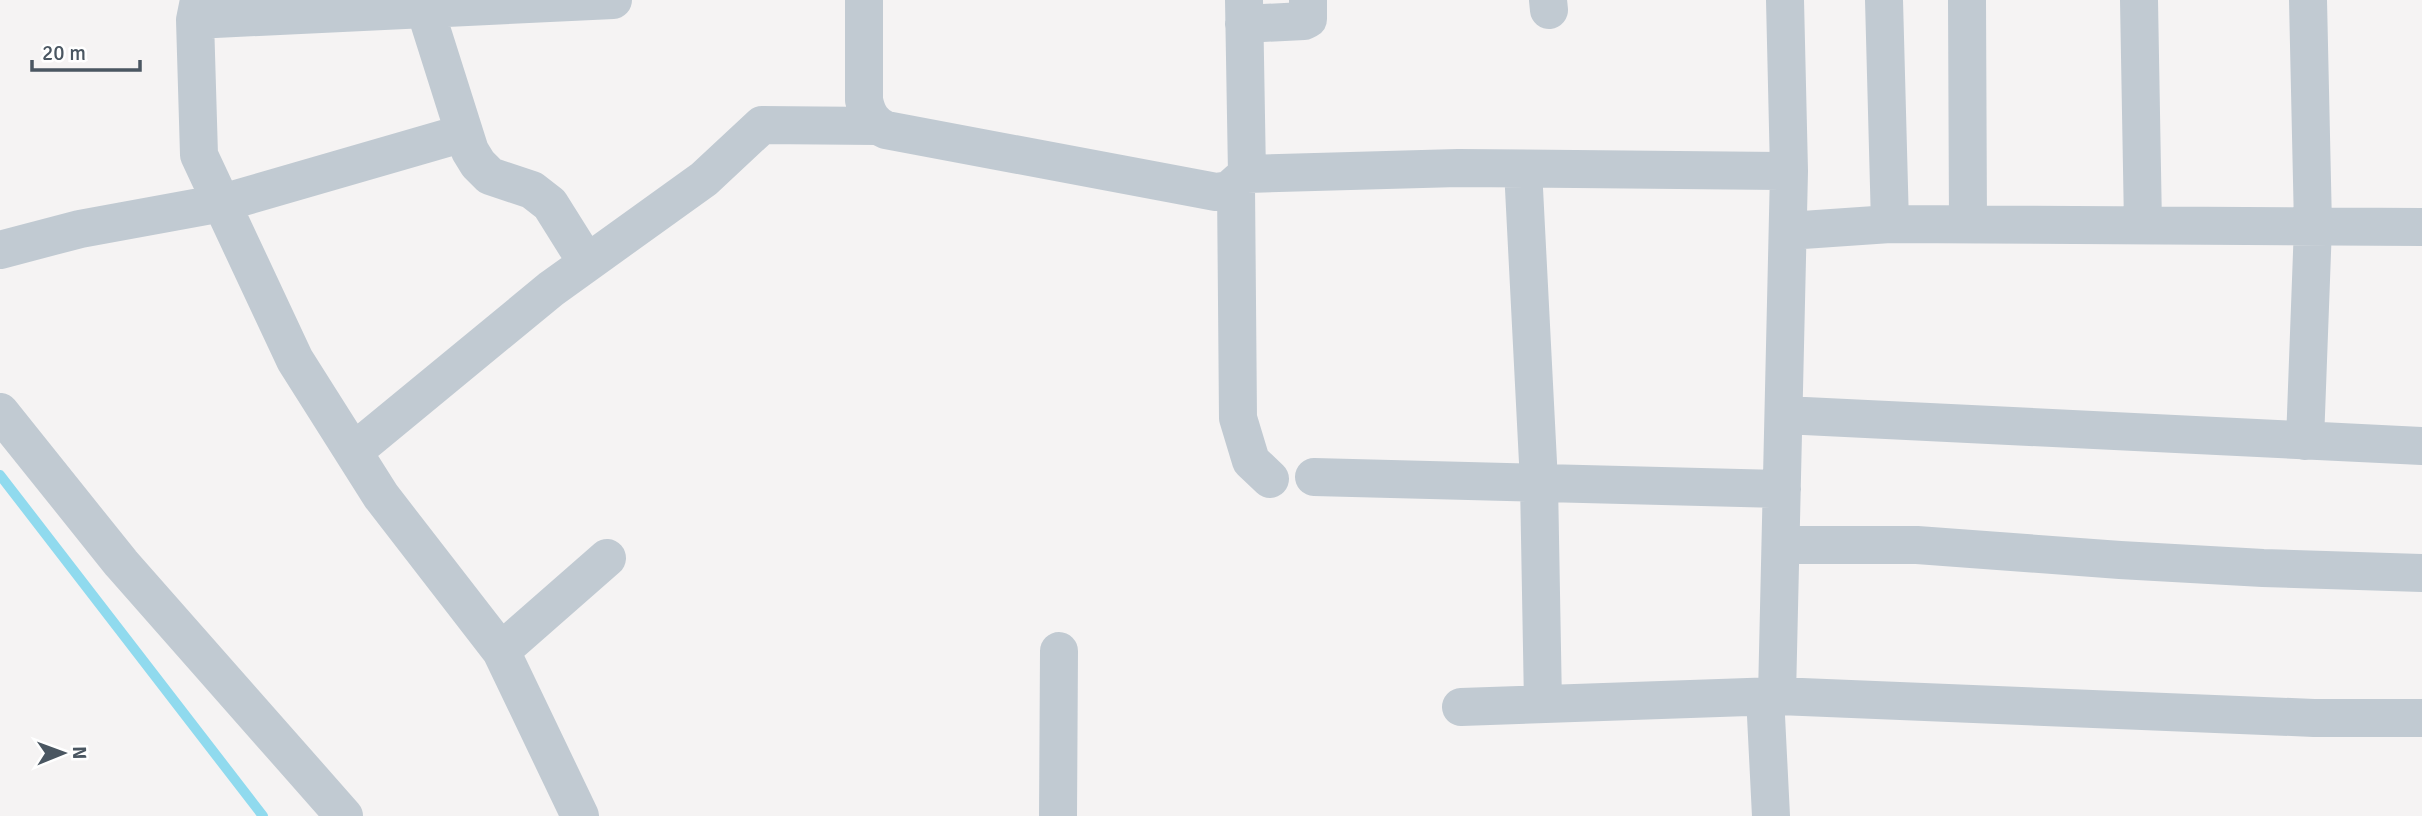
<svg xmlns="http://www.w3.org/2000/svg" width="2422" height="816" font-family="Signika,sans-serif">
  <style>
    .lines { fill: none; stroke-linecap: round; stroke-linejoin: round }
    .stream { stroke: #90daee; stroke-width: 10 }
    .minor { stroke: #c1cad2; stroke-width: 38 }
  </style>
  <rect width="100%" height="100%" fill="#f5f3f3"/>
  <g class="lines">
    <path class="stream" d="M 0,475 L 263,816"/>
    <path class="minor" d="M 199,0 L 195,20 L 199,155 L 295,360 L 381,496 L 501,651 L 580,816
      M 864,0 L 864,100 C 867,114 872,124 886,130 L 1216,192 L 1229,190 L 1247,174
      M 1244,0 L 1247,174 L 1458,168 L 1789,171
      M 1548,0 L 1549,10
      M 1884,0 L 1890,224 L 2422,227
      M 1967,0 L 1968,224
      M 2139,0 L 2143,225
      M 425,9 L 470,151 L 478,164 L 490,176 L 532,190 L 550,204 L 587,263
      M 195,20 L 613,0
      M 1244,24 L 1304,21 L 1308,19 L 1308,0
      M 1523,169 L 1539,482 L 1543,704
      M 1236,186 L 1238,418 L 1251,461 L 1270,479
      M 1788,231 L 1890,224
      M 0,250 L 80,229 L 222,203 L 464,133
      M 0,412 L 121,563 L 344,816
      M 1784,415 L 2422,446
      M 2305,441 L 2313,226 L 2308,0
      M 353,452 L 551,289 L 704,179 L 762,125 L 877,126
      M 1314,477 L 1782,489
      M 1781,545 L 1917,545 L 2120,560 L 2263,568 L 2422,573
      M 501,651 L 607,558
      M 1765,696 L 1771,816
      M 1777,696 L 1789,171 L 1785,0
      M 1461,707 L 1777,696 L 2314,718 L 2422,718
      M 1058,816 L 1059,651"/>
  </g>
  <g transform="translate(63 753) rotate(89)" stroke="#ffffff" stroke-width="5" paint-order="stroke">
  <path d="M0-5L12 26L0 18L-12 26Z" fill="#4a5661"/>
  <text y="-10" font-size="19" font-weight="bold" text-anchor="middle" fill="#4a5661">N</text>
  </g>
  <path d="M32 60v10h108v-10" fill="none" stroke="#4a5661" stroke-width="3.5"/>
  <text x="42" y="60" font-size="21" fill="#4a5661" stroke="#ffffff" stroke-width="5" paint-order="stroke">20 m</text>
</svg>
